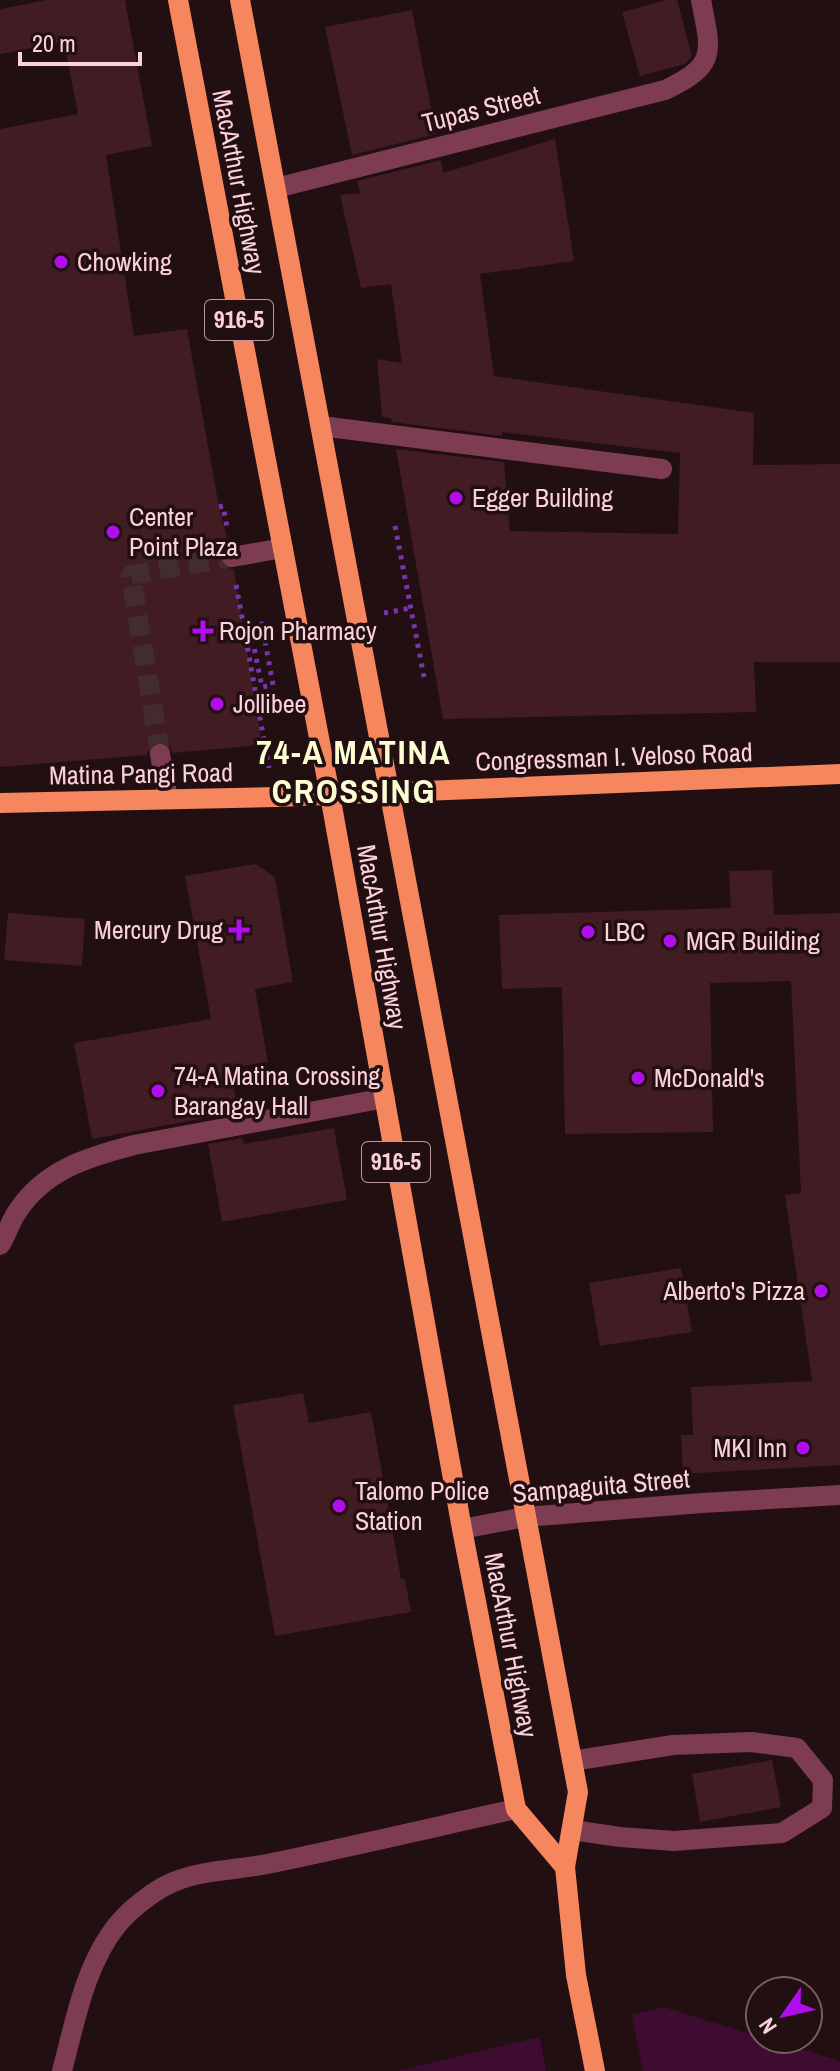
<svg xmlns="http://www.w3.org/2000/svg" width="840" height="2071" font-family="'Archivo Narrow',sans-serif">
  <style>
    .water { fill: #3d0c30 }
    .pier { fill: #210f12 }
    .building { fill: #411c22 }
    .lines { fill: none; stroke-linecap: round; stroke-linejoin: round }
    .minor-tunnel { stroke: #422c30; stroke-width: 20; stroke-dasharray: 20 10; stroke-linecap: butt }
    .path { stroke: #7a35ad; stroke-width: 5; stroke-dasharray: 4 6; stroke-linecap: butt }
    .minor { stroke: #7e3c52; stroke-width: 20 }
    .major { stroke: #f6865e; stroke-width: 20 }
    .poi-dot { fill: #b10ded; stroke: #210f12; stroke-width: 3 }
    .labels { text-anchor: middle; stroke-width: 7; stroke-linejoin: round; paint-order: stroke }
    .shield { fill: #210f12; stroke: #bb979f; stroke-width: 2 }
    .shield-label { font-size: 24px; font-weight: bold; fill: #fdd1dc }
    .street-label { font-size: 26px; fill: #fdd1dc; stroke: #210f12 }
    .poi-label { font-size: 26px; fill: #fdd1dc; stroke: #210f12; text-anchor: start }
    .district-label { font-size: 34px; font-weight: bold; letter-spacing: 2px; fill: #fdfdd3; stroke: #210f12 }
  </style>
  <rect width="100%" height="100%" fill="#210f12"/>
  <path class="water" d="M 664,2007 L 760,2037 L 760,2039 L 767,2039 L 840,2061 L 840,2071 L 397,2071 Z"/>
  <path class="pier" d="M 631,2011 L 643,2071 L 546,2071 L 539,2033 Z"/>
  <path class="building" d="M 47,0 L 125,0 L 152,146 L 106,155 L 134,336 L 187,329 L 219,507 L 229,545 L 220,552 L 219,558 L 223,566 L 234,570 L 262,745 L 173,753 L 169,745 L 158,741 L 151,745 L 147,755 L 0,767 L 0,129 L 78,114 L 64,42 L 0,54 L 0,9 Z
    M 667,0 L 677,0 L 692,56 L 685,64 L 640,76 L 622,12 Z
    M 412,10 L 436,134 L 352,155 L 325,27 Z
    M 555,139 L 574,261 L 480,274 L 494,376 L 754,413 L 753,465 L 840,464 L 840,662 L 754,662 L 756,712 L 443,719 L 396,449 L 504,462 L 510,531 L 678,534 L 680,453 L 502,432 L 502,436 L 392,422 L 391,418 L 382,417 L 377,359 L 402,363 L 391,284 L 361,288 L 340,195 L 360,193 L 357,181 L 441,160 L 443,173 Z
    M 255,864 L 275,877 L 293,982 L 255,989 L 268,1062 L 230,1068 L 238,1112 L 92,1139 L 74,1043 L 211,1019 L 185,876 Z
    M 772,870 L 774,915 L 840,913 L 840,1465 L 683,1474 L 681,1435 L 693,1435 L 691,1387 L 812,1381 L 785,1195 L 801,1193 L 791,981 L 710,983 L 713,1132 L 565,1134 L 562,987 L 502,989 L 499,915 L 731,908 L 729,871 Z
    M 8,913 L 85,919 L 82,966 L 4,960 Z
    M 334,1128 L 347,1200 L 222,1222 L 208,1144 L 242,1138 L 244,1144 Z
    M 681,1268 L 692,1332 L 600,1346 L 589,1283 Z
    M 303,1393 L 309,1423 L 371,1412 L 401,1579 L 405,1579 L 411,1612 L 275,1636 L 233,1405 Z
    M 772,1760 L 781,1807 L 700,1822 L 692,1774 Z"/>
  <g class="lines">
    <path class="minor-tunnel" d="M 160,754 L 131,575 L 232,557"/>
    <path class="path" d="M 219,507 L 223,506 L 227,527
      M 395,526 L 424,677
      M 236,585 L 244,628 L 262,624 L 273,685 L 262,687 L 252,637 L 268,634
      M 384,613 L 411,608
      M 244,628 L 269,768"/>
    <path class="minor" d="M 276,188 L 665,90 C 718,65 711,52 701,0
      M 321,426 L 662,469
      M 232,557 L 283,548
      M 160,754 L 168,799
      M 0,1245 C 7,1235 10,1222 17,1212 C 44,1170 88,1157 134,1145 L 385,1098
      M 462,1529 L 525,1517 L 702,1503 L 840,1495
      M 572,1830 L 620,1837 L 674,1841 L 782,1833 L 822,1808 L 823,1780 L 797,1748 L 751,1742 L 673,1745 L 572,1761
      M 62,2071 C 75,2022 85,1964 118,1924 C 131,1908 157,1888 176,1881 C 207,1869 241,1870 272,1863 C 354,1846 435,1827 516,1809"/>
    <path class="major" d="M 178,0 L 330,795 L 462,1529 L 516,1809 L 565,1867
      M 240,0 L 578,1792 L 565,1867 L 576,1975 L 595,2071
      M 0,803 L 276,797 L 840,774"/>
  </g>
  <g class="poi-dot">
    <circle cx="61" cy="262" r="8"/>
    <circle cx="456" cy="498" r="8"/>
    <circle cx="113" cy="532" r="8"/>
    <path d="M199 619h8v8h8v8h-8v8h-8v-8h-8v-8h8z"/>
    <circle cx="217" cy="704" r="8"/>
    <path d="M235 918h8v8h8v8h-8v8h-8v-8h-8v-8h8z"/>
    <circle cx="588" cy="932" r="8"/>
    <circle cx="670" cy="941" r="8"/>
    <circle cx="638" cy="1078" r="8"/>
    <circle cx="158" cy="1091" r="8"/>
    <circle cx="821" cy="1291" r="8"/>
    <circle cx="803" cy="1448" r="8"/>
    <circle cx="339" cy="1506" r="8"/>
  </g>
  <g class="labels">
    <g class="shield">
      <rect x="205" y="300" width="68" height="40" rx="6"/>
      <rect x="362" y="1142" width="68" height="40" rx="6"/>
    </g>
    <g class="shield-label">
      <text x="239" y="328">916-5</text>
      <text x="396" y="1170">916-5</text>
    </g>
    <g class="street-label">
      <text transform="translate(481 109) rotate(-14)" y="9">Tupas Street</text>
      <text transform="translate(239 182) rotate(79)" y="9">MacArthur Highway</text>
      <text transform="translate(614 757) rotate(-2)" y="9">Congressman I. Veloso Road</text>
      <text transform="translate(141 774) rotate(-1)" y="9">Matina Pangi Road</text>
      <text transform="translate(382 937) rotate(80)" y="9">MacArthur Highway</text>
      <text transform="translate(601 1486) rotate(-5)" y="9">Sampaguita Street</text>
      <text transform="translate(511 1645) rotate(79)" y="9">MacArthur Highway</text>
    </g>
    <g class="poi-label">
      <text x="77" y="271">Chowking</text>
      <text x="472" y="507">Egger Building</text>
      <text x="129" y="526">Center<tspan x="129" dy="30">Point Plaza</tspan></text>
      <text x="219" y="640">Rojon Pharmacy</text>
      <text x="233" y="713">Jollibee</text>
      <text x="223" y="939" text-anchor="end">Mercury Drug</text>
      <text x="604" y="941">LBC</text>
      <text x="686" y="950">MGR Building</text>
      <text x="174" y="1085">74-A Matina Crossing<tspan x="174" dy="30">Barangay Hall</tspan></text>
      <text x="654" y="1087">McDonald's</text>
      <text x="805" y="1300" text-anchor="end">Alberto's Pizza</text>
      <text x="787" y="1457" text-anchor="end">MKI Inn</text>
      <text x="355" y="1500">Talomo Police<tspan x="355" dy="30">Station</tspan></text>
    </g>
    <g class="district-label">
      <text x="354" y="764">74-A MATINA<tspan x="354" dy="39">CROSSING</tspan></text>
    </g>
  </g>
  <g transform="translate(784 2015) rotate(236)"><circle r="38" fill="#210f12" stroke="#795d63" stroke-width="2"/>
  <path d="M0-6L14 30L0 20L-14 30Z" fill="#b10ded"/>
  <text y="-12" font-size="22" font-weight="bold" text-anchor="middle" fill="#fdd1dc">N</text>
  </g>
  <path d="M20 52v12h120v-12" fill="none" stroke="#fdd1dc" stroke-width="4"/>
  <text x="32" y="52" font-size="24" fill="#fdd1dc" stroke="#210f12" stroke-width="6" paint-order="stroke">20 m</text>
</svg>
